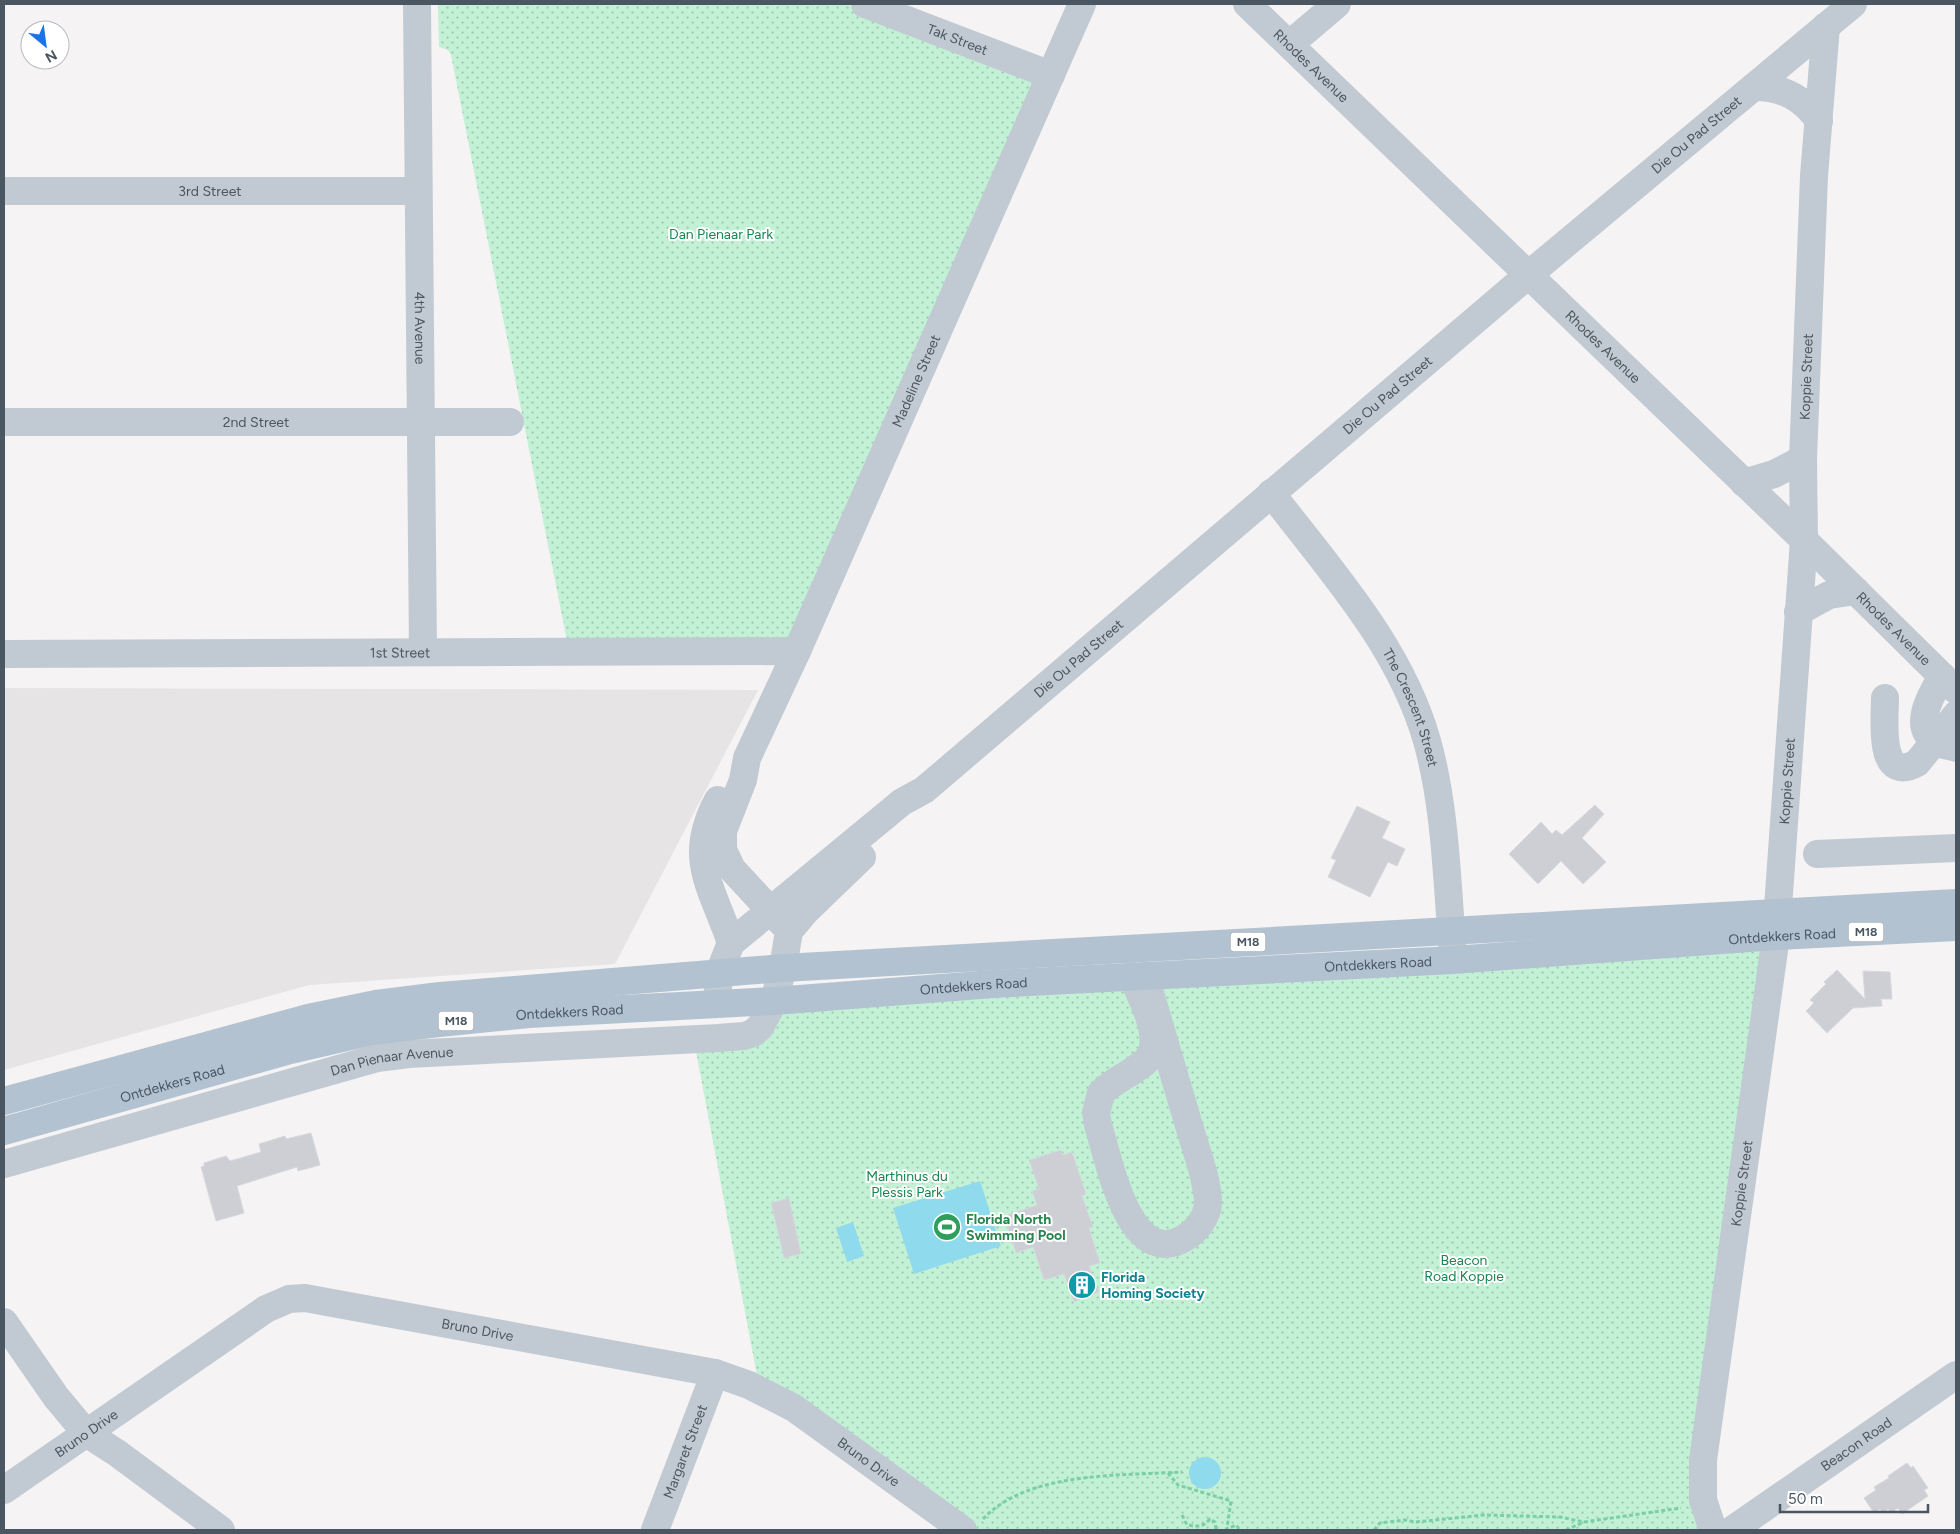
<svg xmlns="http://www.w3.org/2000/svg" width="1960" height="1534" font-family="Figtree,sans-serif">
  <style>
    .education { fill: #e6e4e5 }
    .grass { fill: url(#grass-dots) }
    .water { fill: #90daee }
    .building { fill: #cdcfd5; stroke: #d7d9de }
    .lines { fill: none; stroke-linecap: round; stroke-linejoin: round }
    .path { stroke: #7ad0a6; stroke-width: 3; stroke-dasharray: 4 2.5; stroke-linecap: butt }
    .minor { stroke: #c1cad2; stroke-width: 28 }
    .major { stroke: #b3c2d1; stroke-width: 28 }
    .labels { text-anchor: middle; stroke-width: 4; stroke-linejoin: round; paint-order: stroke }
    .shield { fill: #fff; stroke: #808990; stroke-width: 1 }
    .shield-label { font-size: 12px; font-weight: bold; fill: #4a5661 }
    .street-label { font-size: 14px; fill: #4a5661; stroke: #fff }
    .park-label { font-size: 14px; fill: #17864f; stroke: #fff }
    .leisure-label { font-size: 14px; font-weight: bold; fill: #27864d; stroke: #fff; text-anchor: start }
    .culture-label { font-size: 14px; font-weight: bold; fill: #0d838f; stroke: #fff; text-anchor: start }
  </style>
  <defs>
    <pattern id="grass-dots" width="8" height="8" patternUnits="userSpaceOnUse" patternTransform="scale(1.25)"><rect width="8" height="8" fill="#c3f1d5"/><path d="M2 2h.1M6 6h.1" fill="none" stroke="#a0c6b0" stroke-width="1.8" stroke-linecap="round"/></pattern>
  </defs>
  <rect width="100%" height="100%" fill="#f5f3f3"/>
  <path class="education" d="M 4,688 L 758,690 L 615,964 L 309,985 L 4,1070 Z"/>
  <path class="grass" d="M 438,4 L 846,4 L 1041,79 L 793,645 L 568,646 L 451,55 L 448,50 L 439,47 Z
    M 1767,947 L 1706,1530 L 974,1530 L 758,1381 L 695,1046 L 776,1011 Z"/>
  <path class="water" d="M 980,1181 L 1001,1246 L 914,1274 L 893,1208 Z
    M 853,1222 L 864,1256 L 847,1262 L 836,1228 Z
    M1189 1473a16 16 0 1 1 32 0a16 16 0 1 1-32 0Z"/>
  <path class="building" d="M 1595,805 L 1604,814 L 1582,838 L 1606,862 L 1583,884 L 1561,861 L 1538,884 L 1509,854 L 1541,822 L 1552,834 L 1556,830 L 1562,835 Z
    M 1357,806 L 1390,822 L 1382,838 L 1405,849 L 1397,866 L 1388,862 L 1370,897 L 1328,877 L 1336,860 L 1331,858 Z
    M 1837,970 L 1865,999 L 1863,971 L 1890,972 L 1892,999 L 1881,999 L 1882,1006 L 1853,1008 L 1827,1033 L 1806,1011 L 1814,1003 L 1810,1000 L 1826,984 L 1824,982 Z
    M 311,1133 L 320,1165 L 298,1171 L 297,1167 L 237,1186 L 244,1213 L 216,1221 L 201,1167 L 204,1166 L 204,1163 L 226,1156 L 230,1161 L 261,1152 L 259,1144 L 285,1136 L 286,1139 Z
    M 1061,1150 L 1063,1155 L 1072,1152 L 1086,1194 L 1082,1196 L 1093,1227 L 1089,1228 L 1100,1263 L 1089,1266 L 1099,1292 L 1074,1302 L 1064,1274 L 1044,1280 L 1033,1247 L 1016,1253 L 1004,1216 L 1037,1205 L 1032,1191 L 1039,1189 L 1029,1160 Z
    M 789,1198 L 801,1254 L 784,1258 L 771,1203 Z
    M 1907,1463 L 1911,1468 L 1913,1466 L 1928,1488 L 1924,1490 L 1928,1496 L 1902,1514 L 1898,1508 L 1891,1513 L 1888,1509 L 1883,1513 L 1880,1509 L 1874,1513 L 1864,1498 L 1876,1490 L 1874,1487 L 1889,1478 L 1888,1476 Z"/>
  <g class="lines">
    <path class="path" d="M 1168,1473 L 1178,1485 L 1231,1501 L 1227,1528
      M 1182,1515 L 1187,1525 C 1198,1527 1203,1527 1210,1519 L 1215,1522 L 1216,1530
      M 983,1519 C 1028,1471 1120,1476 1182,1472
      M 1225,1530 L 1236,1525 L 1240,1530
      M 1374,1530 L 1380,1523 L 1404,1520 L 1416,1522 L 1484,1515 L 1560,1517 L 1584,1522 L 1681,1508
      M 1566,1530 L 1584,1522"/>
    <g class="minor">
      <path id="s1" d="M 417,4 L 423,652"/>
      <path id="s2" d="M 865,4 L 1051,75"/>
      <path id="s3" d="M 1247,4 L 1804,540 L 1956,690"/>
      <path d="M 1290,44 L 1337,4"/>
      <path d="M 1754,87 C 1782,87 1803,97 1819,121"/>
      <path id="s4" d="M 4,191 L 418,191"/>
      <path id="s5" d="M 4,422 L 510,422"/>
      <path d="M 1744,483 L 1774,474 L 1803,459"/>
      <path id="s6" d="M 1271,493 C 1330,570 1400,646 1427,741 C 1446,808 1447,886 1453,955"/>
      <path d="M 1798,612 L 1829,595 L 1856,591"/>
      <path id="s7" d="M 4,654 L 797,651"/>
      <path d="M 1942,676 C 1932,694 1912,724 1934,741 C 1940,746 1949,745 1956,748"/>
      <path d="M 1885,698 C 1885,719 1877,785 1917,763 L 1956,715"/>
      <path d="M 718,800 C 686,859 712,886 731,943"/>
      <path d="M 1817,854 L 1956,848"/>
      <path id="s8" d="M 782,923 L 732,869 L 723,850 L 723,831 L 743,780 L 747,758 L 797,651 L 1082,4"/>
      <path d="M 1132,976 C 1141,998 1167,1042 1145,1062 C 1131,1074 1114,1080 1101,1093 L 1096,1113 L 1098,1125 C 1109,1159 1129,1273 1186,1237 C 1197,1231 1208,1215 1208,1203 C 1208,1181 1196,1150 1190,1129 C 1175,1078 1160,1027 1145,976"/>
      <path id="s9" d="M 717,1003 L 719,973 L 731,943 L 902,802 L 924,790 L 1527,276 L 1853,4"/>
      <path id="s10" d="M 4,1164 L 377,1058 L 409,1054 L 718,1038 L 744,1036 L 753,1033 L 760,1027 L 774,1001 L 783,968 L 789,931 L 806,911 L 862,857"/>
      <path d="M 4,1322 L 56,1397 L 86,1433 L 117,1453 L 221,1530"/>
      <path id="s11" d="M 4,1490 L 266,1309 L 289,1299 L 305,1298 L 715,1373 L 749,1385 L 794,1408 L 963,1530"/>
      <path id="s12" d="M 655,1530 L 715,1373"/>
      <path id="s13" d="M 1713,1530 L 1703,1500 L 1703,1460 L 1776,936 L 1804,540 L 1803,459 L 1814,176 L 1826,26"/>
      <path id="s14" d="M 1732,1530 L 1956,1375"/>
    </g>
    <g class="major">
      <path d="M 4,1101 L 308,1018 L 376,1004 L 440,996 L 783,968 L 1956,903"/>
      <path id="s15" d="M 4,1131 L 290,1050 L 372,1031 L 439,1023 L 529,1014 L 774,1001 L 993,984 L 1453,960 L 1776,936 L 1956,927"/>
    </g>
  </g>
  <defs>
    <symbol id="stadium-disc" viewBox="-11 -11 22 22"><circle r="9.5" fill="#2e9e5b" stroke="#fff"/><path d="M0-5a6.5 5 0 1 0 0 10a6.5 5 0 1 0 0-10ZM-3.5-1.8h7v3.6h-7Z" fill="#fff"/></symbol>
    <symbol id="building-disc" viewBox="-11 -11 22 22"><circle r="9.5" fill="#0f9aa8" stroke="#fff"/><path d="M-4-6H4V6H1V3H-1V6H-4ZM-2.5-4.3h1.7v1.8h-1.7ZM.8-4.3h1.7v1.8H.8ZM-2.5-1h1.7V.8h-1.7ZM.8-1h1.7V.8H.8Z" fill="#fff"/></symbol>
  </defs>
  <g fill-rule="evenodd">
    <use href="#stadium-disc" x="931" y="1211" width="32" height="32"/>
    <use href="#building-disc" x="1066" y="1269" width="32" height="32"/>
  </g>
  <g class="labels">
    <g class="shield">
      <rect x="1848.5" y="922.5" width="35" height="19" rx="4"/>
      <rect x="1230.5" y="932.5" width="35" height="19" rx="4"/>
      <rect x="438.5" y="1011.5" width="35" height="19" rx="4"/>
    </g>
    <g class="shield-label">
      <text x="1866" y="936">M18</text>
      <text x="1248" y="946">M18</text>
      <text x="456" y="1025">M18</text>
    </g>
    <g class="street-label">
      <text dy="5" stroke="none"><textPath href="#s2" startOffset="99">Tak Street</textPath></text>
      <text dy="5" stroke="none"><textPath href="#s3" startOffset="89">Rhodes Avenue</textPath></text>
      <text dy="5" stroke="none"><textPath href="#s9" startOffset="1322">Die Ou Pad Street</textPath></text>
      <text dy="5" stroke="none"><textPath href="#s4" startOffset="206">3rd Street</textPath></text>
      <text dy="5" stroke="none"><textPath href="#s1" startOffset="324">4th Avenue</textPath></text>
      <text dy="5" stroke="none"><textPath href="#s3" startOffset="494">Rhodes Avenue</textPath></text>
      <text dy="5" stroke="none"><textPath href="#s13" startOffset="1161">Koppie Street</textPath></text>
      <text dy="5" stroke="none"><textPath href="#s8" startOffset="604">Madeline Street</textPath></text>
      <text dy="5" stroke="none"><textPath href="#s9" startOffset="918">Die Ou Pad Street</textPath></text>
      <text dy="5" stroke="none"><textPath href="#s5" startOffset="252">2nd Street</textPath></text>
      <text dy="5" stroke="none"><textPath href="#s3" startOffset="899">Rhodes Avenue</textPath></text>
      <text dy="5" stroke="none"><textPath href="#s7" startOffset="396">1st Street</textPath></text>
      <text dy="5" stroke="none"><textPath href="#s9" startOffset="512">Die Ou Pad Street</textPath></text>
      <text dy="5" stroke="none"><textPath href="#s6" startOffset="258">The Crescent Street</textPath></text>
      <text dy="5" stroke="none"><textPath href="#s13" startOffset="756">Koppie Street</textPath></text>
      <text dy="5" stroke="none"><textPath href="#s15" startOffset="1795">Ontdekkers Road</textPath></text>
      <text dy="5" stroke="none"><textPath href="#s15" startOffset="1390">Ontdekkers Road</textPath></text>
      <text dy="5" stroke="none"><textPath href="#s15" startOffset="985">Ontdekkers Road</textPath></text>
      <text dy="5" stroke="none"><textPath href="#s15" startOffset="580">Ontdekkers Road</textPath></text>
      <text dy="5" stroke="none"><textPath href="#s10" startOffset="402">Dan Pienaar Avenue</textPath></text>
      <text dy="5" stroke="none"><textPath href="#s15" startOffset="175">Ontdekkers Road</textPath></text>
      <text dy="5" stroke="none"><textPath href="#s13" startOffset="351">Koppie Street</textPath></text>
      <text dy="5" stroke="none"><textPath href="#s11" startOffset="535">Bruno Drive</textPath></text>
      <text dy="5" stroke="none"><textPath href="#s11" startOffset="100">Bruno Drive</textPath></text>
      <text dy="5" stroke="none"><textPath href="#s14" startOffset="151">Beacon Road</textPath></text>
      <text dy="5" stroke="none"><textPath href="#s12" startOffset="84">Margaret Street</textPath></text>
      <text dy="5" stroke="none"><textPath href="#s11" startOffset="955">Bruno Drive</textPath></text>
    </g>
    <g class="park-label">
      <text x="721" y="239">Dan Pienaar Park</text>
      <text x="907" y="1181">Marthinus du<tspan x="907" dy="16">Plessis Park</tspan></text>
      <text x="1464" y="1265">Beacon<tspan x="1464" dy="16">Road Koppie</tspan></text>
    </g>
    <g class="leisure-label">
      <text x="966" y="1224">Florida North<tspan x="966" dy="16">Swimming Pool</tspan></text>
    </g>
    <g class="culture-label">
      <text x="1101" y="1282">Florida<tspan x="1101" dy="16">Homing Society</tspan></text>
    </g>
  </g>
  <rect width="1960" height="1534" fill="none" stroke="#4a5661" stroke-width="10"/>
  <g transform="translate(45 45) rotate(151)"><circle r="24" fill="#ffffff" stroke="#b7bbc0"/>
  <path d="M0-4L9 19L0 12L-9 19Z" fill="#1a73e8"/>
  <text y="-8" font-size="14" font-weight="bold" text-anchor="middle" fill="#4a5661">N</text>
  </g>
  <path d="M1780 1504v8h148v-8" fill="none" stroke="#4a5661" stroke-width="2.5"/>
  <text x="1788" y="1504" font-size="15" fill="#4a5661" stroke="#ffffff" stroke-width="4" paint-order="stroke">50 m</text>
</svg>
